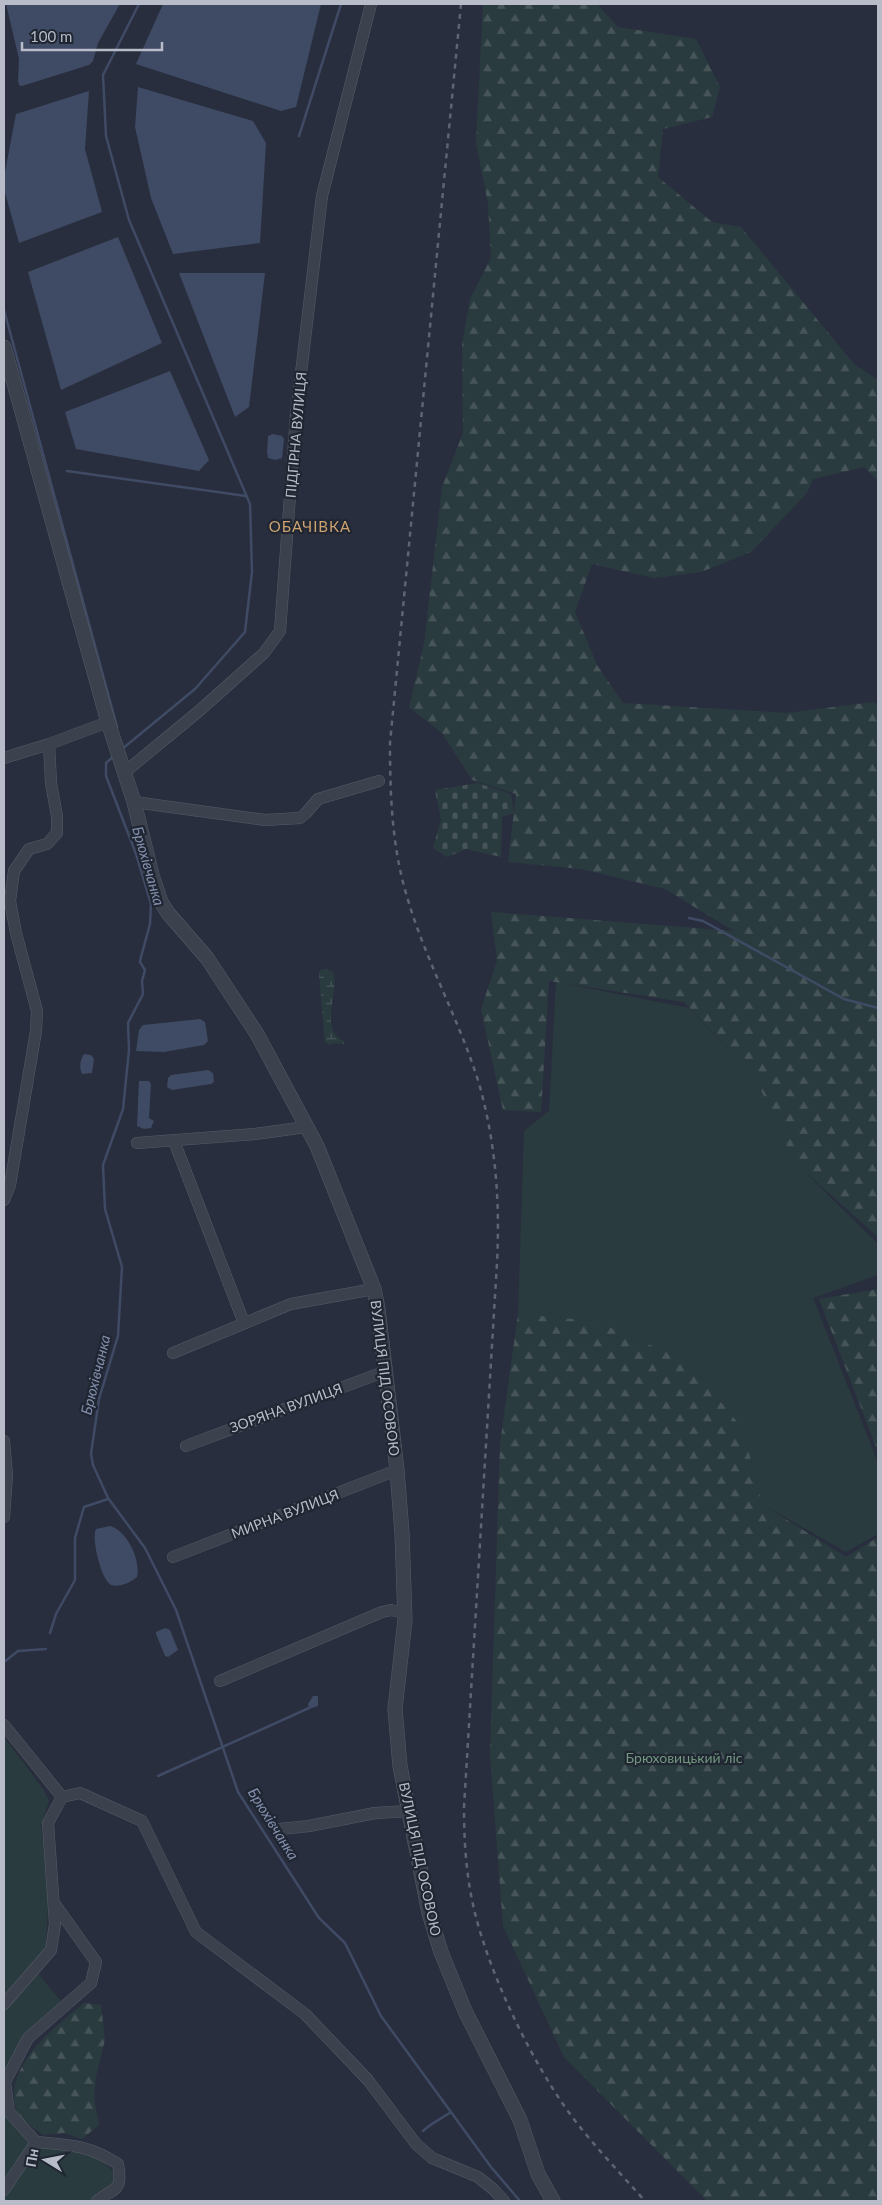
<svg xmlns="http://www.w3.org/2000/svg" width="882" height="2205" font-family="Lato,sans-serif">
  <style>
    .green { fill: #2a3b3f }
    .forest { fill: url(#forest-firs) }
    .wetland { fill: url(#wetland-marsh) }
    .cemetery { fill: url(#cemetery-stones) }
    .water { fill: #3f4a64 }
    .lines { fill: none; stroke-linecap: round; stroke-linejoin: round }
    .stream { stroke: #3f4a64; stroke-width: 2.5 }
    .minor-casing { stroke: #565c68; stroke-width: 12 }
    .tertiary-casing { stroke: #565c68; stroke-width: 15 }
    .minor { stroke: #3b414d; stroke-width: 11 }
    .tertiary { stroke: #3b414d; stroke-width: 14 }
    .rail { stroke: #5e6474; stroke-width: 2.5; stroke-dasharray: 5 5; stroke-linecap: butt }
    .labels { text-anchor: middle; stroke-width: 4.5; stroke-linejoin: round; paint-order: stroke }
    .street-label { font-size: 14px; fill: #b7bcc8; stroke: #202632 }
    .park-label { font-size: 14px; fill: #71977e; stroke: #202632 }
    .neighbourhood-label { font-size: 15px; letter-spacing: 1px; fill: #cba270; stroke: #202632 }
    .water-label { font-size: 15px; font-style: italic; fill: #828fac; stroke: #202632 }
  </style>
  <defs>
    <pattern id="forest-firs" width="22" height="20" patternUnits="userSpaceOnUse" patternTransform="scale(1.25)"><rect width="22" height="20" fill="#2a3b3f"/><path d="M5 1l3.5 6h-7zM16 11l3.5 6h-7z" fill="#475559"/></pattern>
    <pattern id="wetland-marsh" width="20" height="14" patternUnits="userSpaceOnUse" patternTransform="scale(1.25)"><rect width="20" height="14" fill="#2a3b3f"/><path d="M1 5h8M5 5V1M11 12h8M15 12V8" fill="none" stroke="#475559"/></pattern>
    <pattern id="cemetery-stones" width="16" height="16" patternUnits="userSpaceOnUse" patternTransform="scale(1.25)"><rect width="16" height="16" fill="#2a3b3f"/><path d="M2 7V4a2 2 0 0 1 4 0v3zM10 15v-3a2 2 0 0 1 4 0v3z" fill="#475559"/></pattern>
  </defs>
  <rect width="100%" height="100%" fill="#282e3d"/>
  <path class="green" d="M 556,982 L 689,1008 L 755,1077 L 805,1172 L 878,1244 L 878,1275 L 813,1298 L 878,1463 L 878,1534 L 846,1552 L 762,1504 L 743,1429 L 595,1321 L 518,1315 L 524,1131 L 549,1111 Z
    M 4,1737 L 43,1789 L 49,1801 L 41,1826 L 49,1885 L 46,1944 L 37,1972 L 63,2004 L 26,2035 L 4,2078 Z
    M 4,2100 L 31,2143 L 100,2156 L 119,2179 L 95,2201 L 4,2201 Z"/>
  <path class="forest" d="M 483,4 L 597,4 L 618,27 L 696,39 L 720,87 L 712,117 L 663,129 L 658,177 L 712,222 L 741,227 L 854,364 L 878,380 L 878,481 L 864,467 L 813,479 L 807,493 L 751,552 L 701,572 L 654,578 L 592,564 L 575,612 L 597,665 L 623,703 L 787,713 L 873,702 L 878,705 L 878,1237 L 794,1162 L 755,1077 L 684,1002 L 549,981 L 541,1112 L 503,1110 L 481,1009 L 497,961 L 491,912 L 734,931 L 665,889 L 581,869 L 508,862 L 516,794 L 472,780 L 442,733 L 409,707 L 424,644 L 442,487 L 463,433 L 462,344 L 470,299 L 491,258 L 488,204 L 476,143 Z
    M 878,1289 L 878,1452 L 819,1299 Z
    M 518,1314 L 595,1321 L 687,1361 L 743,1429 L 762,1504 L 846,1557 L 878,1537 L 878,2201 L 709,2201 L 706,2200 L 564,2057 L 503,1926 L 490,1755 L 500,1444 Z
    M 84,2003 L 101,2005 L 105,2040 L 96,2076 L 94,2097 L 99,2125 L 82,2139 L 64,2133 L 43,2135 C 35,2128 22,2120 17,2112 C 0,2068 55,2027 84,2003 Z"/>
  <path class="wetland" d="M 326,969 L 333,972 C 340,992 318,1030 344,1041 L 344,1044 L 334,1043 L 330,1045 L 325,1042 L 319,975 L 320,970 Z"/>
  <path class="cemetery" d="M 478,783 L 511,794 L 514,813 L 502,817 L 501,857 L 466,849 L 447,857 L 433,848 L 441,820 L 435,790 Z"/>
  <path class="water" d="M 6,4 L 120,4 L 98,43 L 93,61 L 89,65 L 22,86 L 19,85 L 18,81 L 19,59 Z
    M 163,4 L 321,4 L 296,107 L 281,111 L 136,64 Z
    M 138,87 L 253,121 L 266,143 L 260,243 L 173,254 L 151,198 L 135,127 Z
    M 89,91 L 85,149 L 102,212 L 19,243 L 4,189 L 4,177 L 16,114 Z
    M 118,237 L 162,343 L 61,390 L 28,272 Z
    M 179,273 L 265,273 L 249,407 L 235,417 Z
    M 170,371 L 209,460 L 199,471 L 76,449 L 65,412 Z
    M 273,434 L 282,436 L 284,439 L 282,458 L 275,460 L 268,458 L 267,452 L 268,436 Z
    M 200,1019 L 205,1022 L 208,1041 L 204,1045 L 164,1052 L 136,1051 L 139,1030 L 143,1025 Z
    M 84,1054 L 91,1055 L 94,1059 L 92,1073 L 82,1074 C 79,1067 80,1060 84,1054 Z
    M 208,1070 L 213,1073 L 214,1082 L 211,1084 L 172,1090 L 167,1087 L 168,1078 L 171,1075 Z
    M 139,1081 L 149,1081 L 151,1084 L 149,1118 L 154,1121 L 151,1128 L 144,1129 L 137,1126 Z
    M 110,1526 C 128,1531 141,1561 137,1577 C 132,1582 119,1588 111,1585 C 101,1580 91,1538 96,1529 Z
    M 165,1628 L 170,1630 L 178,1650 L 168,1657 L 165,1656 L 156,1634 L 156,1632 Z
    M 313,1696 L 318,1696 L 318,1706 L 309,1709 L 308,1704 Z"/>
  <g class="lines">
    <path class="stream" d="M 299,136 L 341,4
      M 4,310 L 117,727
      M 67,471 L 246,496
      M 122,749 L 195,689 L 245,632 L 252,572 L 250,504 L 129,220 L 106,136 L 103,75 L 139,4
      M 114,756 L 106,763 L 106,776 L 136,854 L 151,904 L 150,924 L 141,957 L 140,962 L 145,970 L 142,981 L 143,994 L 128,1023 L 129,1050 L 123,1109 L 103,1165 L 105,1209 L 122,1267 L 118,1336 L 99,1399 L 91,1454 L 93,1465 L 108,1498 L 145,1548 L 176,1610 L 238,1792 L 319,1918 L 345,1943 L 381,2016 L 491,2167 L 520,2201
      M 689,918 L 703,921 L 844,999 L 878,1008
      M 50,1633 L 56,1614 L 75,1580 L 75,1538 L 84,1507 L 108,1499
      M 4,1662 L 18,1651 L 46,1649
      M 158,1776 L 309,1708
      M 423,2131 C 431,2123 441,2119 451,2112"/>
    <defs>
      <path id="minor" d="M 4,758 L 49,744 L 108,722
        M 125,772 L 199,711 L 264,653 L 280,631 L 296,415 L 322,196 L 371,4
        M 134,802 L 265,820 L 300,818 L 306,813 L 318,799 L 379,781
        M 174,1141 L 244,1323
        M 137,1143 L 255,1134 L 306,1127
        M 4,1200 L 10,1185 L 36,1031 L 37,1011 L 16,933 L 10,901 L 14,871 L 29,849 L 47,844 L 57,833 L 57,816 L 51,783 L 49,744
        M 173,1353 L 291,1304 L 374,1289
        M 4,1441 L 7,1475 L 4,1517
        M 186,1446 L 386,1371
        M 173,1557 L 397,1470
        M 220,1681 L 382,1612 L 391,1610 L 405,1613
        M 4,1725 L 62,1797 L 80,1793 L 142,1821 L 196,1932 L 305,2014 L 368,2080 L 416,2144 L 432,2158 L 478,2177 L 493,2189 L 504,2201
        M 280,1829 L 309,1826 L 375,1813 L 409,1811
        M 4,2004 L 51,1950 L 55,1924 L 48,1823 L 62,1797
        M 36,2142 C 70,2145 89,2145 118,2164 C 123,2192 115,2187 97,2201
        M 4,2190 L 36,2142 L 9,2112 L 5,2082 L 28,2038 L 91,1983 L 96,1962 L 54,1903"/>
      <path id="tertiary" d="M 4,347 L 108,722 L 134,802 L 152,875 L 161,902 L 168,913 L 207,958 L 257,1034 L 317,1146 L 374,1289 L 378,1309 L 397,1470 L 402,1533 L 405,1620 L 395,1709 L 400,1766 L 429,1913 L 441,1952 L 465,2011 L 520,2120 L 538,2174 L 553,2201"/>
    </defs>
    <use href="#minor" class="minor-casing"/>
    <use href="#tertiary" class="tertiary-casing"/>
    <use href="#minor" class="minor"/>
    <use href="#tertiary" class="tertiary"/>
    <path class="rail" d="M 461,4 L 390,743 C 390,797 392,849 408,900 C 427,964 461,1023 480,1087 C 496,1146 500,1202 497,1263 L 464,1807 C 464,1841 466,1875 474,1909 C 489,1974 533,2065 573,2118 C 595,2147 621,2174 645,2201"/>
  </g>
  <g class="labels">
    <g class="street-label">
      <text transform="translate(296 435) rotate(-85)" y="5">ПІДГІРНА ВУЛИЦЯ</text>
      <text transform="translate(385 1378) rotate(83)" y="5">ВУЛИЦЯ ПІД ОСОВОЮ</text>
      <text transform="translate(286 1408) rotate(-20)" y="5">ЗОРЯНА ВУЛИЦЯ</text>
      <text transform="translate(285 1514) rotate(-21)" y="5">МИРНА ВУЛИЦЯ</text>
      <text transform="translate(420 1859) rotate(78)" y="5">ВУЛИЦЯ ПІД ОСОВОЮ</text>
    </g>
    <g class="park-label">
      <text x="684" y="1763">Брюховицький ліс</text>
    </g>
    <g class="neighbourhood-label">
      <text x="310" y="532">ОБАЧІВКА</text>
    </g>
    <g class="water-label">
      <text transform="translate(148 866) rotate(74)" y="5">Брюхівчанка</text>
      <text transform="translate(96 1375) rotate(-76)" y="5">Брюхівчанка</text>
      <text transform="translate(273 1824) rotate(58)" y="5">Брюхівчанка</text>
    </g>
  </g>
  <rect width="882" height="2205" fill="none" stroke="#b7bcc8" stroke-width="10"/>
  <g transform="translate(45 2160) rotate(280)" stroke="#202632" stroke-width="4" paint-order="stroke">
  <path d="M0-4L9 19L0 12L-9 19Z" fill="#b7bcc8"/>
  <text y="-8" font-size="14" font-weight="bold" text-anchor="middle" fill="#b7bcc8">Пн</text>
  </g>
  <path d="M22 42v8h140v-8" fill="none" stroke="#b7bcc8" stroke-width="2.5"/>
  <text x="30" y="42" font-size="15" fill="#b7bcc8" stroke="#202632" stroke-width="4" paint-order="stroke">100 m</text>
</svg>
